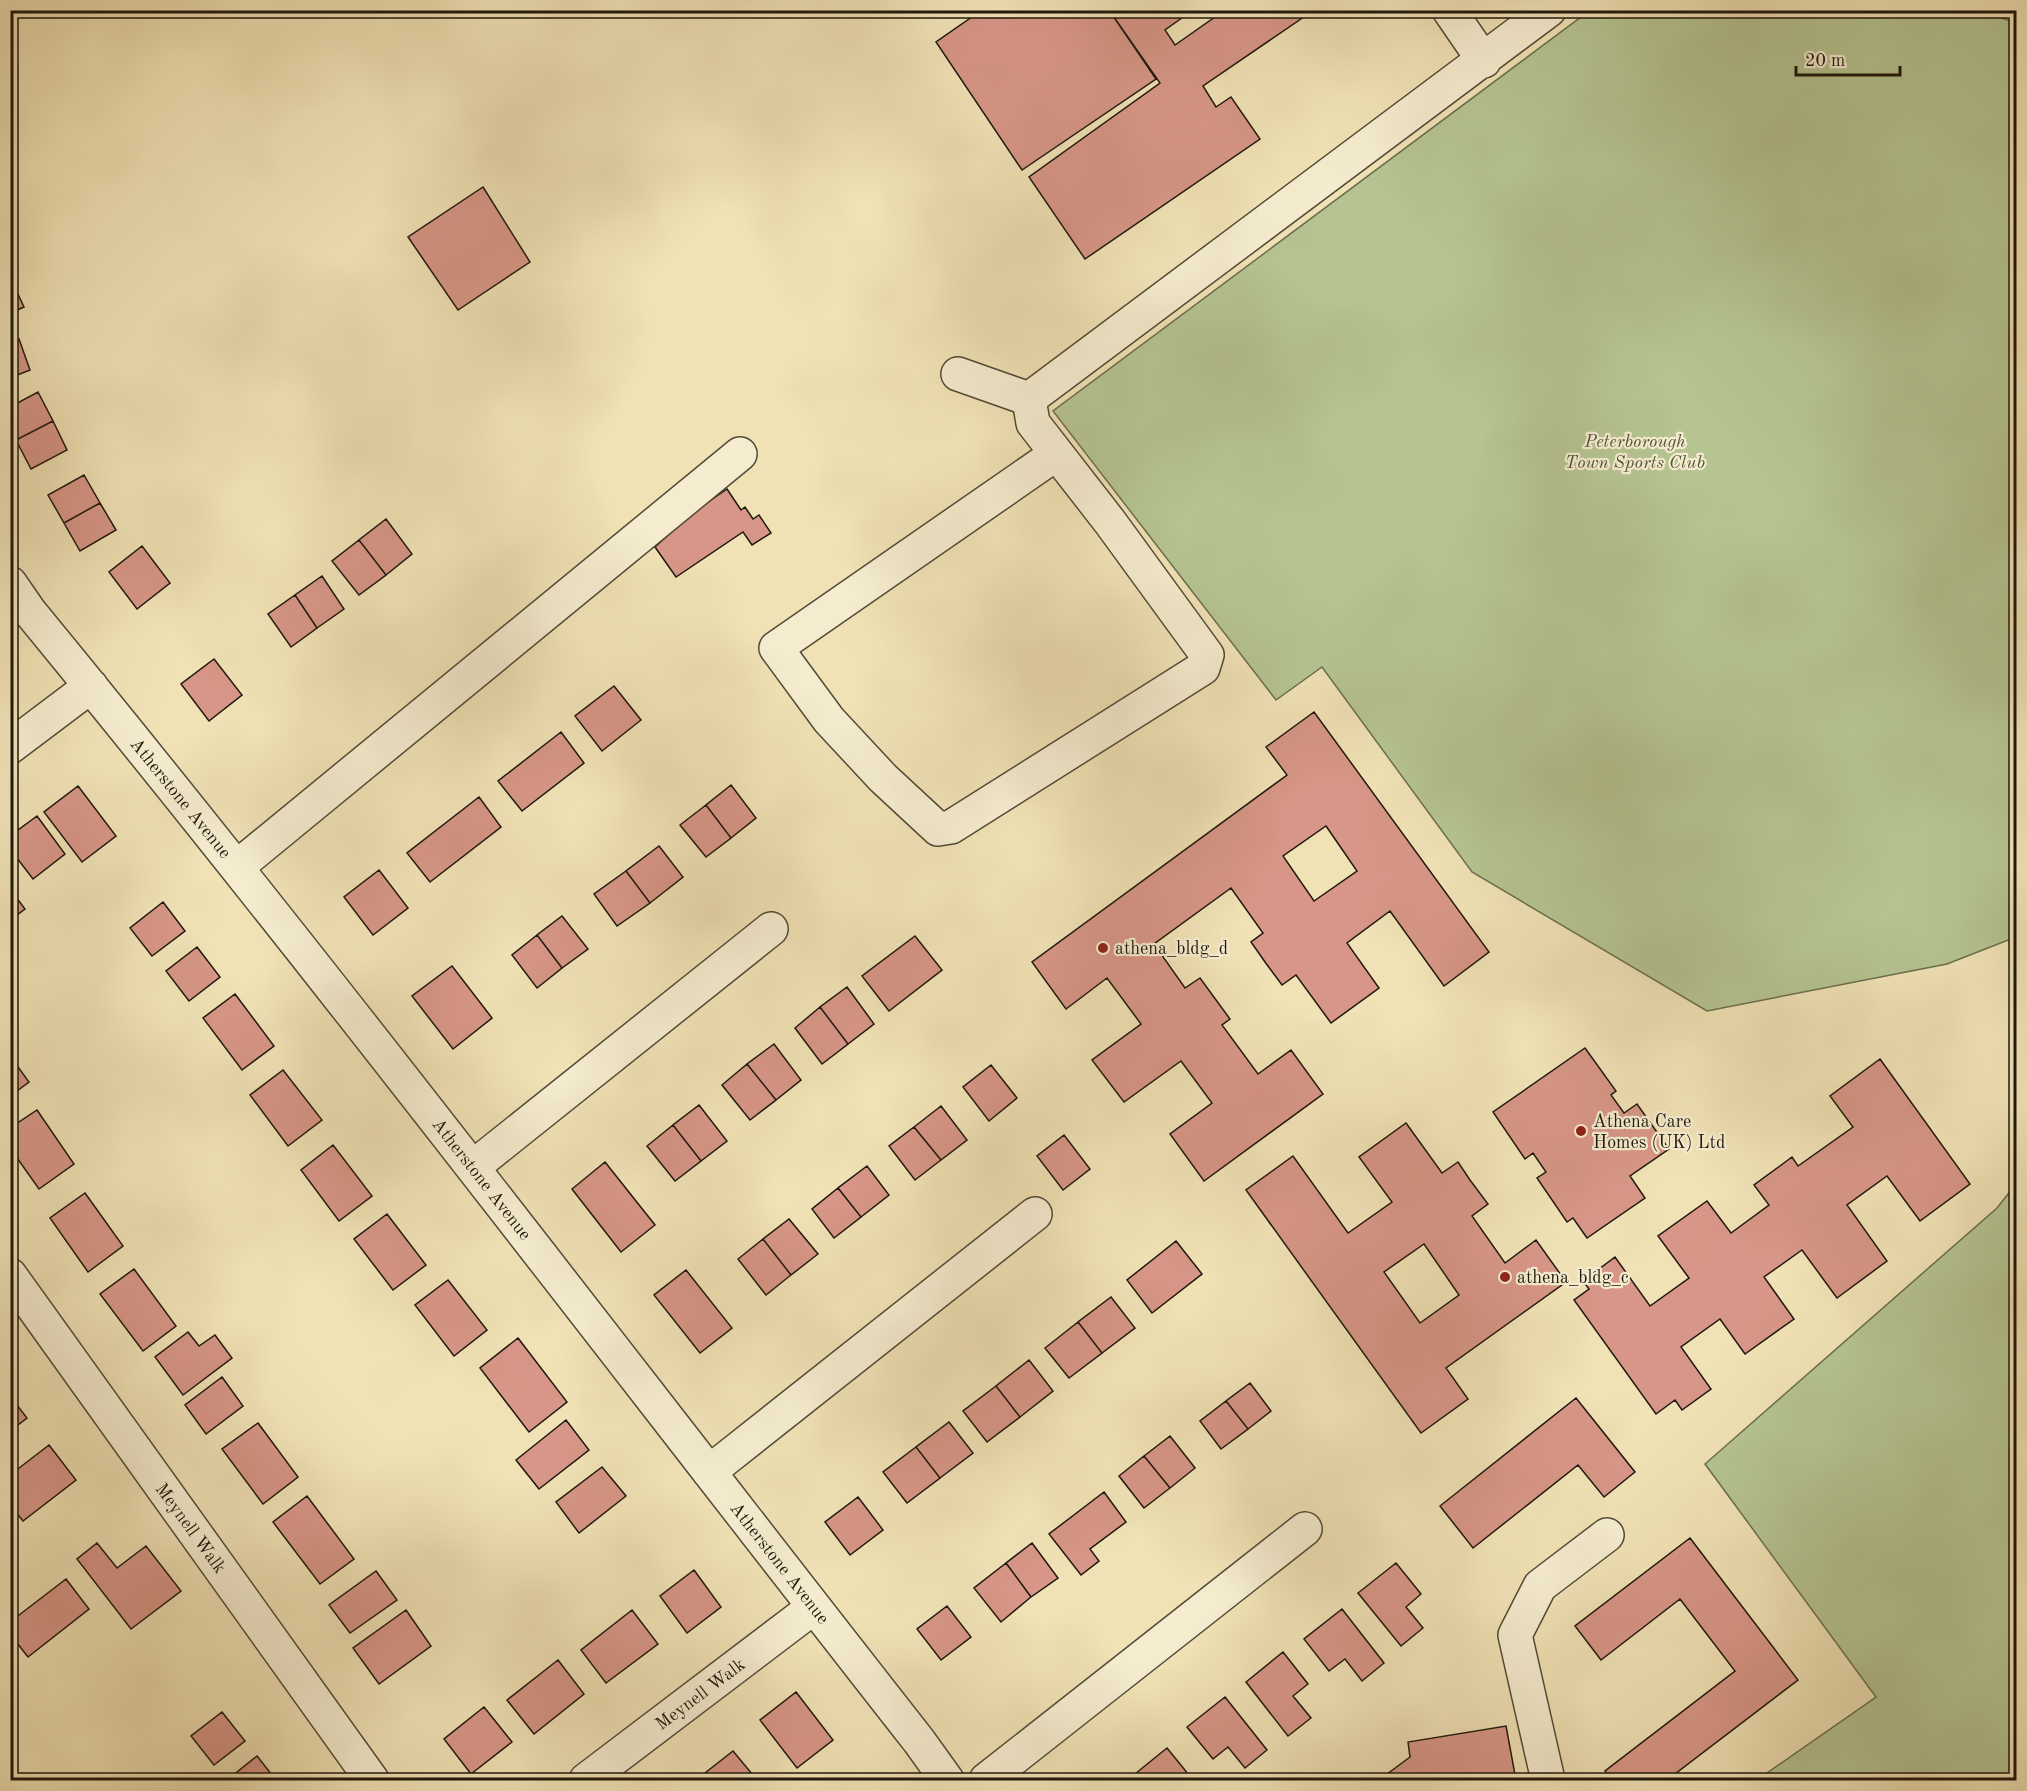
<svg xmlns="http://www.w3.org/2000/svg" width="2027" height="1791" font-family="'Old Standard TT',serif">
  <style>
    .green { fill: #b5c491; stroke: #6a6e4f; stroke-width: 1.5 }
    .building { fill: #d79687; stroke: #1e170d; stroke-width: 1.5; fill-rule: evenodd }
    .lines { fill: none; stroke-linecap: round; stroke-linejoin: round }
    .minor-casing { stroke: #524a37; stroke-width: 36 }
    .minor { stroke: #f5eccf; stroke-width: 33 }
    .poi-dot { fill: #8f2418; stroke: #f5eccf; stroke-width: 2 }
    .labels { text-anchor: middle; stroke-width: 4.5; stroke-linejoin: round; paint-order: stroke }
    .park-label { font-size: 18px; font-style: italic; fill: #53543b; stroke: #f5eccf }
    .street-label { font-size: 18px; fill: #1e170d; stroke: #f5eccf }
    .poi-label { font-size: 18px; fill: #1e170d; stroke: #f5eccf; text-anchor: start }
  </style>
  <rect width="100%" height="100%" fill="#f0e2b5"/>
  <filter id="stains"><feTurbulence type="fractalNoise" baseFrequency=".00333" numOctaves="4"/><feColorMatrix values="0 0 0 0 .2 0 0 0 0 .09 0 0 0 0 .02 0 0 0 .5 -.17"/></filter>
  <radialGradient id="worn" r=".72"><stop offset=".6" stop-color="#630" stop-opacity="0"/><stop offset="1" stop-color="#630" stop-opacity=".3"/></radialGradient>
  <path class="green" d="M 1980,10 L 2016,23 L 2016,937 L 1947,964 L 1707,1011 L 1472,872 L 1322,667 L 1276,700 L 1053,411 L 1589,11 Z
    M 2016,1184 L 2016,1780 L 1757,1780 L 1876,1697 L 1705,1464 L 1997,1208 Z"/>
  <path class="building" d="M 982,10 L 1109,10 L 1156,79 L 1022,170 L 936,42 Z
    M 1109,10 L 1193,10 L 1165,30 L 1175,45 L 1225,10 L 1314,10 L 1203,86 L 1216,107 L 1231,97 L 1260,139 L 1085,259 L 1029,177 L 1160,83 Z
    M 483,187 L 530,262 L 458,310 L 408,237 Z
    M 10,277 L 24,307 L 10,313 Z
    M 19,339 L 30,370 L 10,378 L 10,342 Z
    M 38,392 L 53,421 L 16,440 L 10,429 L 10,407 Z
    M 53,421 L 67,450 L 31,469 L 16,440 Z
    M 84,475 L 100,503 L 64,523 L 48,495 Z
    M 727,489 L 741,510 L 745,507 L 753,519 L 759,515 L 771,533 L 752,545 L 743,532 L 676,577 L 655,547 L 692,513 Z
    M 100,503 L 116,530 L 80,551 L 64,523 Z
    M 386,519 L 412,554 L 386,575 L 359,540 Z
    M 359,540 L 386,575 L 359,595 L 332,561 Z
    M 142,546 L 170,583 L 137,609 L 109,572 Z
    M 322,576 L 344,609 L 317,628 L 295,595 Z
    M 295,595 L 317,628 L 291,647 L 268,614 Z
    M 214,659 L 242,695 L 209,721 L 181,684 Z
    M 614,686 L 641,720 L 602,751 L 575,716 Z
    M 1314,712 L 1489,952 L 1444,986 L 1390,911 L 1347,943 L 1379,988 L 1331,1023 L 1296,975 L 1282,985 L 1265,962 L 1251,942 L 1263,933 L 1231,888 L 1154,944 L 1185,988 L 1200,978 L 1230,1019 L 1222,1025 L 1258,1074 L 1291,1050 L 1323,1094 L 1204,1181 L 1170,1134 L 1212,1103 L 1181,1061 L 1124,1102 L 1092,1060 L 1141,1024 L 1107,978 L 1066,1009 L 1032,962 L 1287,775 L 1266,747 ZM 1326,826 L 1357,871 L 1314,901 L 1283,856 Z
    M 561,732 L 584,763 L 522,811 L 498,781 Z
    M 731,785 L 756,818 L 731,838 L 706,805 Z
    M 78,786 L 116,836 L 82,862 L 44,812 Z
    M 479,797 L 501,827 L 430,882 L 407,853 Z
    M 706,805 L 731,838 L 706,857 L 680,825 Z
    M 37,816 L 65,854 L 33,879 L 10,849 L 10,836 Z
    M 659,846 L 683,877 L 650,903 L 626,871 Z
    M 379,870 L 408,908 L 373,935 L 344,897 Z
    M 626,871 L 650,903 L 617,926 L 594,894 Z
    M 10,889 L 25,909 L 10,920 Z
    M 163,902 L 185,931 L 152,956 L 130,928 Z
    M 562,916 L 588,949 L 562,968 L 537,935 Z
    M 537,935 L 562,968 L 537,988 L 512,955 Z
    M 915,936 L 942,970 L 889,1011 L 862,976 Z
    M 197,947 L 220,977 L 189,1001 L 166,971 Z
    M 452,966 L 492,1018 L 453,1049 L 412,996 Z
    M 847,987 L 874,1024 L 848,1044 L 820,1007 Z
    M 235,994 L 274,1046 L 242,1070 L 203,1018 Z
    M 820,1007 L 848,1044 L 822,1064 L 795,1028 Z
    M 774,1044 L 801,1080 L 776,1100 L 747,1064 Z
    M 1585,1048 L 1616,1091 L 1611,1095 L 1624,1113 L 1637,1104 L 1669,1149 L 1630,1176 L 1645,1198 L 1587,1238 L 1573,1218 L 1567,1222 L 1537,1178 L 1546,1172 L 1533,1153 L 1525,1159 L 1493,1112 Z
    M 10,1056 L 29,1082 L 10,1096 Z
    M 1880,1059 L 1970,1184 L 1920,1221 L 1887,1176 L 1847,1205 L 1887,1261 L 1837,1298 L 1802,1250 L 1764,1277 L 1794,1319 L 1745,1354 L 1720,1319 L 1681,1347 L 1711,1389 L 1682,1410 L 1675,1400 L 1656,1414 L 1574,1300 L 1589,1289 L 1583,1281 L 1615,1257 L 1650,1306 L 1689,1278 L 1658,1236 L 1707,1201 L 1731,1233 L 1769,1205 L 1754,1185 L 1792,1157 L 1798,1166 L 1853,1127 L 1830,1096 Z
    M 747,1064 L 776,1100 L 750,1120 L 722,1085 Z
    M 991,1065 L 1017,1098 L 989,1121 L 963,1087 Z
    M 283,1070 L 322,1120 L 288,1146 L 250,1095 Z
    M 699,1105 L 727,1141 L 701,1161 L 673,1125 Z
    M 941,1106 L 967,1140 L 941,1160 L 914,1127 Z
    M 37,1110 L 74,1164 L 39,1189 L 10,1148 L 10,1128 Z
    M 1406,1123 L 1442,1173 L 1458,1162 L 1470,1180 L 1488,1204 L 1472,1216 L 1505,1263 L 1536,1240 L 1566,1282 L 1446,1368 L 1468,1399 L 1421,1433 L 1246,1190 L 1293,1156 L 1348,1233 L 1392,1202 L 1359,1157 ZM 1424,1244 L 1459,1295 L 1420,1323 L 1384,1272 Z
    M 673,1125 L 701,1161 L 675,1181 L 647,1146 Z
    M 914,1127 L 941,1160 L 915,1180 L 889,1146 Z
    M 1064,1135 L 1090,1169 L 1063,1190 L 1037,1156 Z
    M 333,1145 L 372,1196 L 339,1221 L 301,1170 Z
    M 605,1162 L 655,1225 L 621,1252 L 572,1189 Z
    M 867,1166 L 889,1195 L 861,1217 L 838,1188 Z
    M 838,1188 L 861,1217 L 834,1238 L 812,1209 Z
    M 85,1193 L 123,1246 L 88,1272 L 50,1218 Z
    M 387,1214 L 426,1265 L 393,1290 L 354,1239 Z
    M 789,1219 L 818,1254 L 791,1275 L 763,1239 Z
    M 763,1239 L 791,1275 L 766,1295 L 738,1259 Z
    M 1176,1241 L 1202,1274 L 1152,1313 L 1127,1280 Z
    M 134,1269 L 176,1326 L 143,1351 L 100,1294 Z
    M 686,1270 L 732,1328 L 700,1353 L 654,1295 Z
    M 448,1280 L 487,1330 L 454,1356 L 415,1305 Z
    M 1111,1297 L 1135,1328 L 1102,1353 L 1078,1322 Z
    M 1078,1322 L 1102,1353 L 1069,1378 L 1045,1348 Z
    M 188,1332 L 199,1346 L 215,1335 L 232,1358 L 183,1395 L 155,1357 Z
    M 518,1338 L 567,1402 L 529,1432 L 480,1368 Z
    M 1029,1360 L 1053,1391 L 1020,1417 L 996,1386 Z
    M 222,1377 L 243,1406 L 206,1434 L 185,1405 Z
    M 1250,1383 L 1271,1411 L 1248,1429 L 1226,1401 Z
    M 996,1386 L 1020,1417 L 987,1442 L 963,1411 Z
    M 10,1396 L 27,1418 L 10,1431 Z
    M 1576,1398 L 1635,1472 L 1604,1497 L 1578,1465 L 1473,1548 L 1440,1506 Z
    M 1226,1401 L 1248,1429 L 1221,1449 L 1200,1421 Z
    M 566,1420 L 589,1450 L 539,1489 L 516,1460 Z
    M 949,1422 L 973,1453 L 940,1478 L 916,1447 Z
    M 258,1423 L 298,1477 L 263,1504 L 222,1449 Z
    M 1170,1436 L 1195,1468 L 1170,1488 L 1144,1456 Z
    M 49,1445 L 76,1480 L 23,1521 L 10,1505 L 10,1475 Z
    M 916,1447 L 940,1478 L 907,1503 L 883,1472 Z
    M 1144,1456 L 1170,1488 L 1144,1508 L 1119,1476 Z
    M 602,1467 L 626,1496 L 579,1533 L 556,1502 Z
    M 1104,1492 L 1126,1522 L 1090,1549 L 1099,1561 L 1081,1575 L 1049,1534 Z
    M 307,1496 L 354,1559 L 320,1584 L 273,1522 Z
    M 858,1497 L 883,1530 L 850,1555 L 825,1522 Z
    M 1690,1538 L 1798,1680 L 1667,1780 L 1612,1780 L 1605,1771 L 1735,1671 L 1680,1599 L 1601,1660 L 1575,1626 Z
    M 97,1543 L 117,1568 L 146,1546 L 181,1591 L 131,1629 L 77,1559 Z
    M 1032,1543 L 1058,1578 L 1031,1597 L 1006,1563 Z
    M 1006,1563 L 1031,1597 L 1001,1622 L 974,1588 Z
    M 1396,1563 L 1421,1594 L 1406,1607 L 1423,1628 L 1401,1646 L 1358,1593 Z
    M 694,1570 L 721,1607 L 687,1633 L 660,1596 Z
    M 376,1571 L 397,1600 L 350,1633 L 329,1605 Z
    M 66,1579 L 89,1609 L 28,1657 L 10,1634 L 10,1622 Z
    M 947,1606 L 971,1637 L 941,1660 L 917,1629 Z
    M 1342,1609 L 1384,1663 L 1362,1681 L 1345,1659 L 1329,1671 L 1304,1639 Z
    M 406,1610 L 431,1646 L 379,1684 L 353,1648 Z
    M 632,1610 L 658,1644 L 606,1683 L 581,1650 Z
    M 1283,1652 L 1308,1684 L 1293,1696 L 1311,1718 L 1288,1736 L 1246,1682 Z
    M 558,1660 L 584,1694 L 534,1734 L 507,1700 Z
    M 796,1692 L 833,1740 L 797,1768 L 760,1720 Z
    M 1225,1697 L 1267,1750 L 1245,1768 L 1228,1747 L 1213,1759 L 1187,1727 Z
    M 484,1707 L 512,1742 L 471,1774 L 444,1739 Z
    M 222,1712 L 245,1741 L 214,1765 L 191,1736 Z
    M 1506,1726 L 1516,1780 L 1379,1780 L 1410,1757 L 1408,1742 Z
    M 1167,1748 L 1193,1780 L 1132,1780 L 1130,1778 Z
    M 733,1751 L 757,1780 L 696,1780 Z
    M 257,1756 L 276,1780 L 227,1780 Z"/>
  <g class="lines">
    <defs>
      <path id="minor" d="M 1449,10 L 1484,61
        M 958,374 L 1029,399 L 1549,10
        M 1029,399 L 1033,423 L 1110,522 L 1207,655 L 1203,668 L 951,827 L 938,829 L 883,778 L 829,720 L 776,648 L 1056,454
        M 10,583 L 30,612 C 334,982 623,1364 919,1741 L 947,1780
        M 10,747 L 91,686
        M 237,867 L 740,454
        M 473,1167 L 771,929
        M 10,1275 L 372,1780
        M 709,1472 L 1035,1214
        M 586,1780 L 814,1607
        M 986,1780 L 1305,1529
        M 1548,1780 L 1515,1635 L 1540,1586 L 1607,1535"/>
    </defs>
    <use href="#minor" class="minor-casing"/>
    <use href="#minor" class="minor"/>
  </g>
  <g class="poi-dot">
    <circle cx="1103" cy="948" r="6"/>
    <circle cx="1581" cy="1131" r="6"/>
    <circle cx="1505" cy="1277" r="6"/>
  </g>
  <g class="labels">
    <g class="park-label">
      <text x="1635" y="447">Peterborough<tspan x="1635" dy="21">Town Sports Club</tspan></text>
    </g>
    <g class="street-label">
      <text transform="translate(181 798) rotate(51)" y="6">Atherstone Avenue</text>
      <text transform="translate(482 1179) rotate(52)" y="6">Atherstone Avenue</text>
      <text transform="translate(191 1528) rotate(54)" y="6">Meynell Walk</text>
      <text transform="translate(780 1563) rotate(52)" y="6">Atherstone Avenue</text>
      <text transform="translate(700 1694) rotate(-37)" y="6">Meynell Walk</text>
    </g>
    <g class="poi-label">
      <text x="1115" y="954">athena_bldg_d</text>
      <text x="1593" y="1127">Athena Care<tspan x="1593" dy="21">Homes (UK) Ltd</tspan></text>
      <text x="1517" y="1283">athena_bldg_c</text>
    </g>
  </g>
  <rect width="2027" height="1791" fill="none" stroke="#f0e2b5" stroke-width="36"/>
  <rect x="12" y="12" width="2003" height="1767" fill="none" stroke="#1e170d" stroke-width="3"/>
  <rect x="18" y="18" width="1991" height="1755" fill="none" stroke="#1e170d" stroke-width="1.5"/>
  <path d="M1796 66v9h104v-9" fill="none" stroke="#1e170d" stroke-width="3"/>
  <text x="1805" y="66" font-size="18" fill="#1e170d" stroke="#f5eccf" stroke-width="4.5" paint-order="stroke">20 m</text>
  <rect width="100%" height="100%" filter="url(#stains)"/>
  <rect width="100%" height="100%" fill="url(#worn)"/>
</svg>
